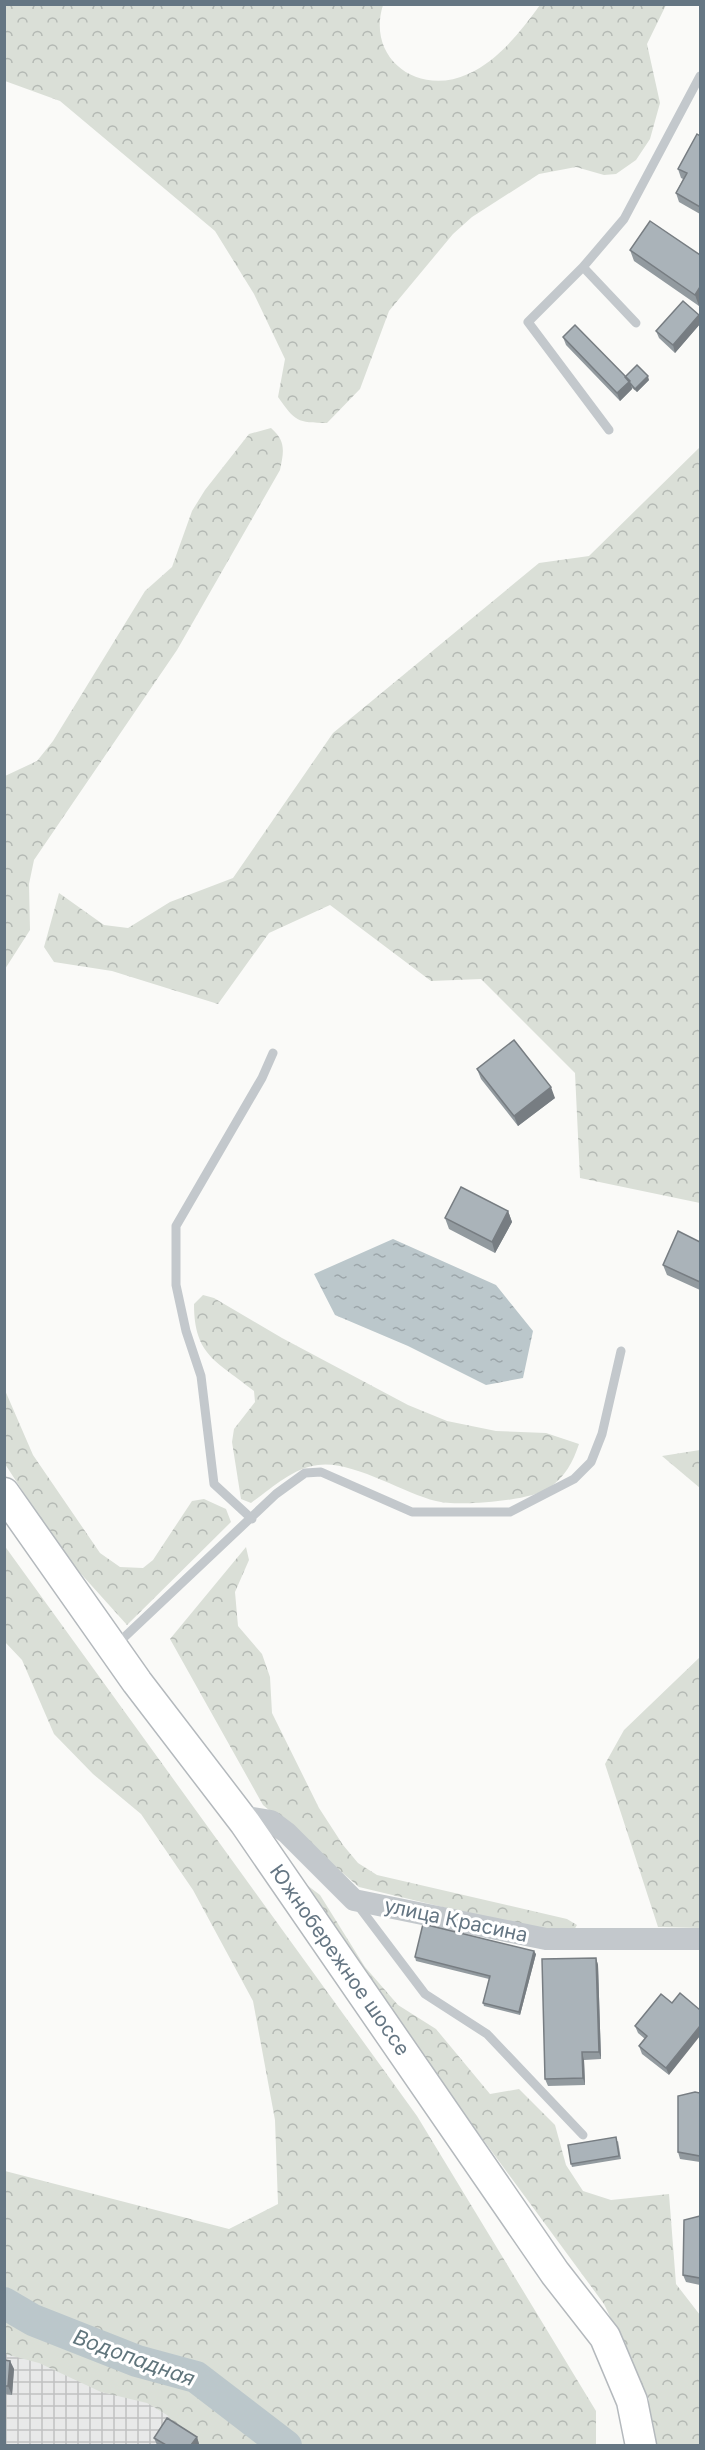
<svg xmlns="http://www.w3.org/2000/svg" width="705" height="2450" font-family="Inter,sans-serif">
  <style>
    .industrial { fill: url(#industrial-grid) }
    .forest { fill: url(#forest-crowns) }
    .water { fill: url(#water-ripples) }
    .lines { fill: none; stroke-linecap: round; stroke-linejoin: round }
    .river { stroke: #bbc7cb; stroke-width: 32 }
    .trunk-casing { stroke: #b4b9bd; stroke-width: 33 }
    .service { stroke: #c3c8cc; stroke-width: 9 }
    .tertiary { stroke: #c3c8cc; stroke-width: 22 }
    .trunk { stroke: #fff; stroke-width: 30 }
    .wall { fill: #929a9f }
    .shaded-wall { fill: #777d82 }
    .building { fill: #aab3b9; stroke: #777d82; stroke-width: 1.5 }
    .labels { text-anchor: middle; stroke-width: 6; stroke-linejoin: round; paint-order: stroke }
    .street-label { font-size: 20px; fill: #657683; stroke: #fff }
    .water-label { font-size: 21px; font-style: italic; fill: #60757c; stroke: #fff }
  </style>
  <defs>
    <pattern id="industrial-grid" width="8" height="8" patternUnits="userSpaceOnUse" patternTransform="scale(1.5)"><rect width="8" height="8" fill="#e8e9e9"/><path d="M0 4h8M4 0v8" fill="none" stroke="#c0c1c2"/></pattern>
    <pattern id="forest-crowns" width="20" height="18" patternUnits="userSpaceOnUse" patternTransform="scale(1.5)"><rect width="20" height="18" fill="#dadfd7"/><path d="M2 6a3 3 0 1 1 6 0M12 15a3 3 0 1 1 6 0" fill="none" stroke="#b4b9b4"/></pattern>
    <pattern id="water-ripples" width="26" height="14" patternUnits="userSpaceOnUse" patternTransform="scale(1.5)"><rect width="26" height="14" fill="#bbc7cb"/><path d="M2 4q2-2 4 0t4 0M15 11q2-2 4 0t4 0" fill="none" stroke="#9ca6aa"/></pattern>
  </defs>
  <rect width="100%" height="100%" fill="#fafaf8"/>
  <path class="industrial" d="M 5,2342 L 32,2343 L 212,2433 L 209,2445 L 5,2446 Z"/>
  <path class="forest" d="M 5,4 L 383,5 C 366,59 419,97 468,74 C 499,60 521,31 540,5 L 666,5 L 647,44 L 660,103 L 650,139 L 636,160 L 616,174 L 604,175 L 576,167 L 539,174 L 472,217 L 453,234 L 389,311 L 360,389 L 327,423 C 297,423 295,421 278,397 L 285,359 L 254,294 L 215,231 L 60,101 L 5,81 Z
    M 271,428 C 286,441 284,451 280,470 L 177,650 L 34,860 L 29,884 L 30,930 L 5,969 L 5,776 L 37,761 L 53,741 L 145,591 L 172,567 L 192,511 L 205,490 L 249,434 Z
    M 700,447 L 700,1203 L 580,1178 L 575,1073 L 481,979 L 431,981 L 330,905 L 269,933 L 218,1004 L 112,971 L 54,962 L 44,947 L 59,893 L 104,925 L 128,928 L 170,902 L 233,878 L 333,733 L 539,563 L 589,556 Z
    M 203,1295 L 214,1298 L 282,1338 L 408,1405 L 447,1421 L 496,1431 L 546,1433 L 579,1444 C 573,1462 565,1477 549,1488 C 531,1501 458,1507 436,1501 C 403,1493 352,1460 318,1465 C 293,1468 272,1488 251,1503 L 241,1499 L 232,1442 L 234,1429 L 255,1402 L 254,1391 C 217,1361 194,1356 194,1304 Z
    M 4,1388 L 33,1455 L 100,1553 L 120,1567 L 143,1568 L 153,1560 L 192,1501 L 204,1499 L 226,1509 L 231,1522 L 127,1625 L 65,1556 L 5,1464 Z
    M 700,1450 L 700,1488 L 662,1456 Z
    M 4,1545 L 417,2116 L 596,2411 L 596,2445 L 194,2445 L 167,2415 L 147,2403 L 101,2392 L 39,2363 L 5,2354 L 5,2171 L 229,2229 L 278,2204 L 275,2120 L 253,2001 L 193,1890 L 141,1814 L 93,1774 L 54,1734 L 22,1660 L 5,1642 Z
    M 246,1547 L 249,1560 L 235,1592 L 238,1626 L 262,1654 L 270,1677 L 272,1713 L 319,1808 L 343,1845 L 358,1863 L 377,1875 L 567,1919 L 577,1925 L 571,1935 L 546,1932 L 359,1887 L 263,1805 L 170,1639 Z
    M 700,1657 L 700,1928 L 658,1927 L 605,1764 L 624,1730 Z
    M 282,1866 L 320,1895 L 365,1967 L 398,2005 L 436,2029 L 490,2094 L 519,2089 L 555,2125 L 566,2165 L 583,2191 L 611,2200 L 669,2194 L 676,2284 L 700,2315 L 700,2445 L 649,2445 L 649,2399 L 604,2304 Z"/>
  <path class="water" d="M 393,1239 L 496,1285 L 533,1331 L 523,1378 L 486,1385 L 408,1346 L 335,1315 L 314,1274 Z"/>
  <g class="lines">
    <path class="river" d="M 4,2303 L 33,2320 L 137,2361 L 196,2377 L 286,2446"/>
    <defs>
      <path id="trunk" d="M 4,1493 L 137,1682 L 245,1823 L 555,2273 L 605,2337 L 632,2401 L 641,2446"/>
    </defs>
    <use href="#trunk" class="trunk-casing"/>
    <path class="service" d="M 583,267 L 636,323
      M 609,430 L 528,322 L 583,267 L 624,219 L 700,76
      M 252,1519 L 214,1484 L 201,1376 L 186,1331 L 176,1285 L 176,1226 L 262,1078 L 273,1053
      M 116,1645 L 276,1494 L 305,1473 L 321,1472 L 412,1512 L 510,1512 L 574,1479 L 591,1462 L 602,1434 L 621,1351
      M 357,1904 L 425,1994 L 487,2034 L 583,2135"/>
    <path class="tertiary" d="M 245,1823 L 253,1818 L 271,1821 L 287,1833 L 354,1900 L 546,1939 L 700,1939"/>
    <use href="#trunk" class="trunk"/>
  </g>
  <path class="wall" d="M 700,136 L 700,214 L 679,202 L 676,193 L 683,179 L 681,178 L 678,169 Z
    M 630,250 L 700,255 L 699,306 L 634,261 Z
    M 699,315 L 700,318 L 700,324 L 675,353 L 659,338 L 656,331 Z
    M 563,337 L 625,377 L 649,380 L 637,392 L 632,388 L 632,389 L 620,401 L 566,345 Z
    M 477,1069 L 555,1098 L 518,1126 L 481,1079 Z
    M 508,1211 L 512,1222 L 495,1253 L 449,1229 L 445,1218 Z
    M 700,1242 L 700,1290 L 667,1275 L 663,1265 Z
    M 536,1954 L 520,2015 L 484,2006 L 483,2003 L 489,1979 L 416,1961 L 415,1957 Z
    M 596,1958 L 598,1965 L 601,2059 L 584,2060 L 585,2085 L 548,2086 L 545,2079 Z
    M 661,1994 L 669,2075 L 642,2054 L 639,2046 L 645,2039 L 638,2033 L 635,2026 Z
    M 700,2093 L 700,2162 L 680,2159 L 678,2152 Z
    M 618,2141 L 621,2159 L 572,2167 L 571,2164 Z
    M 700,2216 L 700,2285 L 686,2282 L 683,2275 Z
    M 4,2360 L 10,2361 L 14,2369 L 12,2395 L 4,2394 Z
    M 197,2437 L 199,2444 L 198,2445 L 157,2445 L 154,2438 Z"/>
  <path class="shaded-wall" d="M 700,287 L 700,303 L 699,306 L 695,295 Z
    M 699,315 L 700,318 L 700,324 L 675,353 L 673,345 Z
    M 648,376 L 649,380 L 637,392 L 635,389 Z
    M 630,381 L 632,389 L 620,401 L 617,393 Z
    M 551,1087 L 555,1098 L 518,1126 L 514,1116 Z
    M 508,1211 L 512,1222 L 495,1253 L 492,1242 Z
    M 534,1951 L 536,1954 L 520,2015 L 519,2012 Z
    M 596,1958 L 598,1965 L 601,2059 L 599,2052 Z
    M 700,2026 L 700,2036 L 669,2075 L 666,2068 Z
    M 582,2052 L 584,2060 L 585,2085 L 583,2078 Z
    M 10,2361 L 14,2369 L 12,2395 L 8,2386 Z
    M 197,2437 L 199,2444 L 198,2445 L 191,2445 Z"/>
  <path class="building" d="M 697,134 L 700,136 L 700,207 L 676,193 L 687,173 L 678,169 Z
    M 650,221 L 700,255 L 700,287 L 695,295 L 630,250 Z
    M 683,301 L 699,315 L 673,345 L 656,331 Z
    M 575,325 L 630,381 L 617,393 L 563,337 Z
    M 637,365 L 648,376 L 635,389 L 625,377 Z
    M 514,1040 L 551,1087 L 514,1116 L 477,1069 Z
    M 461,1187 L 508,1211 L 492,1242 L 445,1218 Z
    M 678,1231 L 700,1242 L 700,1282 L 663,1265 Z
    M 423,1924 L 534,1951 L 519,2012 L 483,2003 L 490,1976 L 415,1957 Z
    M 596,1958 L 599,2052 L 582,2052 L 583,2078 L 545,2079 L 542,1959 Z
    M 680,1993 L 700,2010 L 700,2026 L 666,2068 L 639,2046 L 647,2036 L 635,2026 L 661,1994 L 672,2003 Z
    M 695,2092 L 700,2093 L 700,2156 L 678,2152 L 678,2096 Z
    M 616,2137 L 619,2156 L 571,2164 L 568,2145 Z
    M 700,2216 L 700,2278 L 683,2275 L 684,2220 Z
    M 4,2360 L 10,2361 L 8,2386 L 4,2386 Z
    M 167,2418 L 197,2437 L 191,2445 L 166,2445 L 154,2438 Z"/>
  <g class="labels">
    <g class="street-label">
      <text transform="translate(456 1920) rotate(12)" y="7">улица Красина</text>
      <text transform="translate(340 1960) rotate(55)" y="7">Южнобережное шоссе</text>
    </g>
    <g class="water-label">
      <text transform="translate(134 2358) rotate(20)" y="7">Водопадная</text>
    </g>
  </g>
  <rect width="705" height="2450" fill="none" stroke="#657683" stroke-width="12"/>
</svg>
